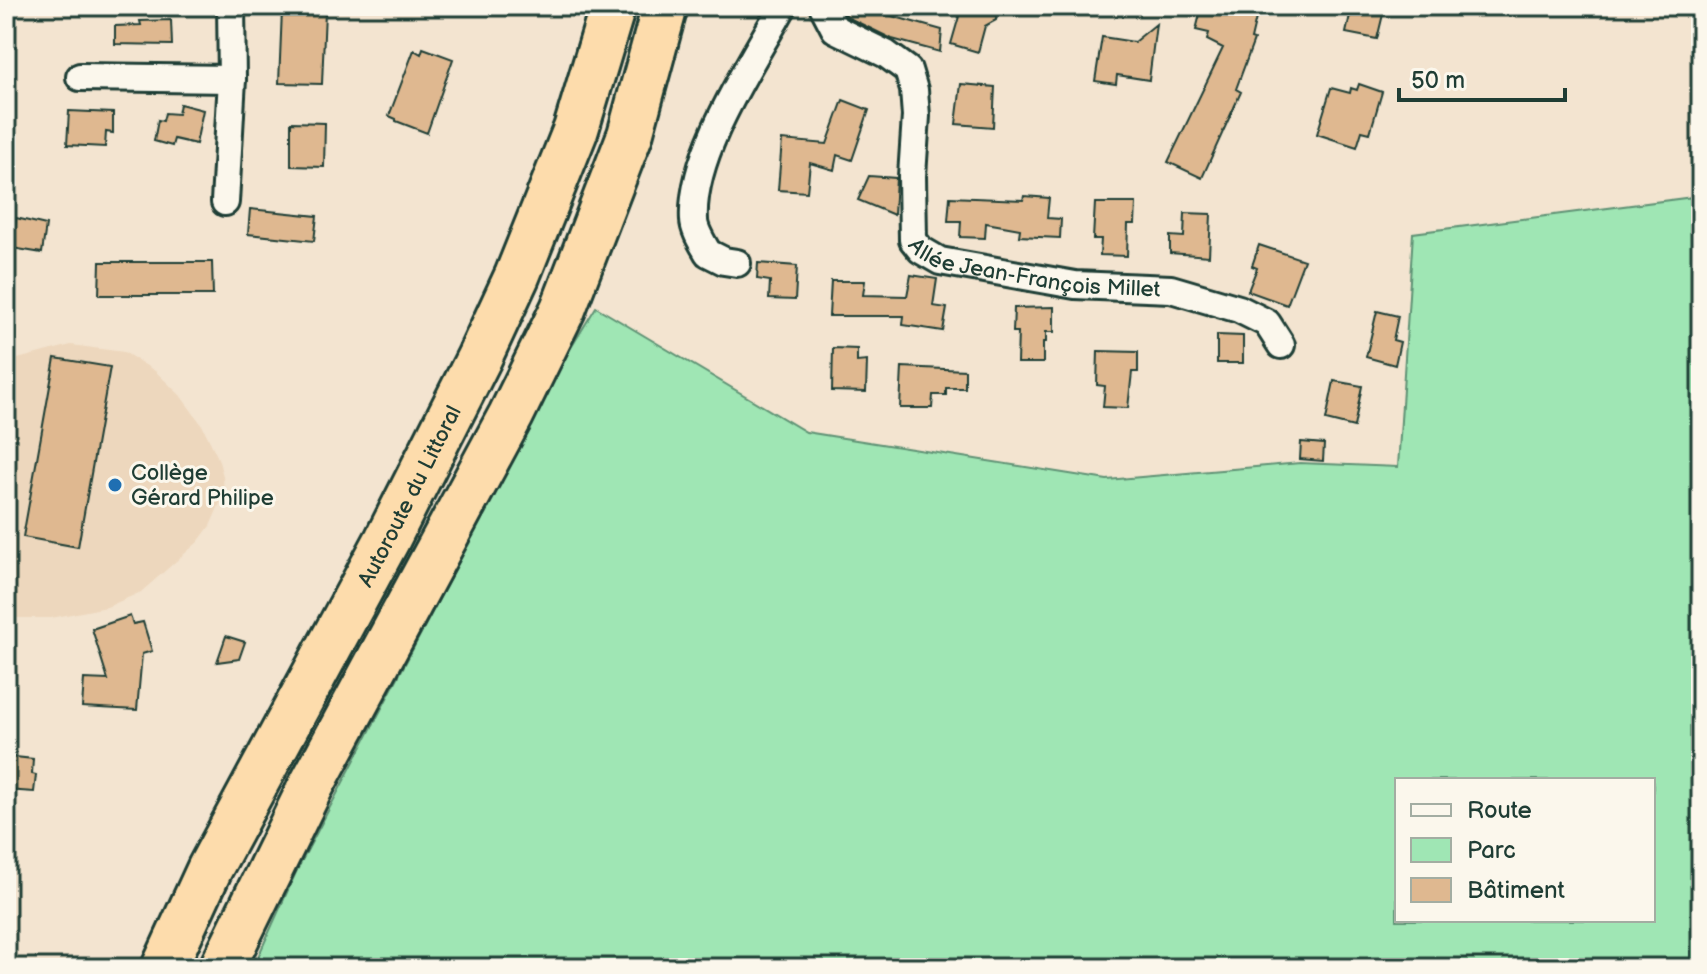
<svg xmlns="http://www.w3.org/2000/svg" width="1707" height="974" font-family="'Balsamiq Sans',sans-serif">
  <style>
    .built { fill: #edd7bd }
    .green { fill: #9fe6b4; stroke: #5f9274; stroke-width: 2; fill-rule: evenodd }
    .building { fill: #dfb890; stroke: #1f3d34; stroke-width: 2 }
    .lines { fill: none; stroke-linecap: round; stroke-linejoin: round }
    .street-casing { stroke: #1f3d34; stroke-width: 32 }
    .highway-casing { stroke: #1f3d34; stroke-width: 50 }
    .street { stroke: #fbf7ec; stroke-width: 26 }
    .highway { stroke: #fddcac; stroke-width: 44 }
    .poi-dot { fill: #1f6fb2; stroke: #fbf7ec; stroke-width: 3 }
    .labels { text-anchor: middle; stroke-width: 6; stroke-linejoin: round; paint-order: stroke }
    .street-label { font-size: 22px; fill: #1f3d34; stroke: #fbf7ec }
    .poi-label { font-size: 22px; fill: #1f3d34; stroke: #fbf7ec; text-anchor: start }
  </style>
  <rect width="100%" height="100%" fill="#f3e4d0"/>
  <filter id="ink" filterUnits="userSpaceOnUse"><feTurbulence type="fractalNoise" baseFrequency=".0125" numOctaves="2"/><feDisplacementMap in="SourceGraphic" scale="16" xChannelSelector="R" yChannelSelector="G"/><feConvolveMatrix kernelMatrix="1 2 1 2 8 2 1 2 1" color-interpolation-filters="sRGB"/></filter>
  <g filter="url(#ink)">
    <path class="built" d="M 71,345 L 124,352 L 155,371 L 180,395 L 202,425 L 218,458 L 223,476 L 224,494 L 210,526 L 198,542 L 141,592 L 107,607 L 51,618 L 12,618 L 6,617 L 6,362 Z"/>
    <path class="green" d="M 1701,196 L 1701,968 L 253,968 L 297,870 L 569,351 L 596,307 L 806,432 L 1107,480 L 1300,463 L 1398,467 L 1413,233 ZM 1397,780 L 1653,780 L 1653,920 L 1397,920 Z"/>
    <path class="building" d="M 841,6 L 876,6 L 874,11 L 942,30 L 940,52 L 892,39 L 847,17 Z
      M 962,6 L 998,6 L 996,20 L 985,26 L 978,52 L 951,44 Z
      M 1202,6 L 1212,6 L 1256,18 L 1251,39 L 1254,40 L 1236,89 L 1241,92 L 1202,178 L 1168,162 L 1223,48 L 1207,40 L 1209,33 L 1196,30 Z
      M 1352,6 L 1385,6 L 1377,39 L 1346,33 Z
      M 282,10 L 325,11 L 322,84 L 279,83 Z
      M 171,20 L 172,45 L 115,44 L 115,26 L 141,25 L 140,21 Z
      M 1156,24 L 1149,80 L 1117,75 L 1116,84 L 1095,81 L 1102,37 L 1134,42 Z
      M 423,48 L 453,59 L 427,133 L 396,121 L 396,119 L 389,116 L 414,50 L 421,54 Z
      M 961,84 L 995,87 L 993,127 L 956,124 Z
      M 1359,84 L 1382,92 L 1370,133 L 1362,131 L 1357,147 L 1317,134 L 1331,88 L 1350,93 L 1351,88 L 1357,90 Z
      M 843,100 L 869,110 L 852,160 L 837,155 L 834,170 L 810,163 L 807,192 L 778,190 L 782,140 L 827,144 Z
      M 180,104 L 203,110 L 196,144 L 174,139 L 172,146 L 154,141 L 158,120 L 163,121 L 165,113 L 178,114 Z
      M 69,111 L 113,113 L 113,133 L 106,132 L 105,147 L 67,145 Z
      M 291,122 L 325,123 L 324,167 L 291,166 Z
      M 869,176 L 896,178 L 894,215 L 858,200 Z
      M 1024,196 L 1049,198 L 1047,218 L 1061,219 L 1060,238 L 1019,236 L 1020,229 L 986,223 L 985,238 L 960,237 L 961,221 L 948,221 L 950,197 L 1023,200 Z
      M 1095,203 L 1136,203 L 1135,224 L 1128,224 L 1127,256 L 1100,255 L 1101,239 L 1093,239 Z
      M 250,209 L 317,216 L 314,241 L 248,234 Z
      M 1185,213 L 1211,214 L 1209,256 L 1170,253 L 1170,236 L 1184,237 Z
      M 16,218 L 46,225 L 42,253 L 12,248 L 13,244 L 6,243 L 6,224 L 15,226 Z
      M 1259,245 L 1304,260 L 1287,305 L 1248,291 L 1257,268 L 1252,266 Z
      M 100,262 L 212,262 L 213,295 L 99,295 Z
      M 758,263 L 797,266 L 795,300 L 769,299 L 770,281 L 757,279 Z
      M 911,275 L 937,279 L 933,306 L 947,308 L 943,331 L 903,325 L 904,316 L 829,316 L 831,281 L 865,281 L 863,295 L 907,296 Z
      M 1054,307 L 1054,332 L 1046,332 L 1046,342 L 1043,342 L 1043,363 L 1017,363 L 1018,332 L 1013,332 L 1014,308 Z
      M 1377,311 L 1398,316 L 1393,340 L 1400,342 L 1395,365 L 1366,357 Z
      M 1217,335 L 1243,336 L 1243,363 L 1217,363 Z
      M 833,348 L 857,349 L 857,362 L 867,361 L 866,392 L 832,391 Z
      M 1098,351 L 1138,352 L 1138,372 L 1132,372 L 1128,408 L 1103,407 L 1105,386 L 1097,385 Z
      M 55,358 L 110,367 L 78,547 L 23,537 Z
      M 902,367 L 965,370 L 965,388 L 946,388 L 946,395 L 933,395 L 932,408 L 900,408 Z
      M 1334,381 L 1362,386 L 1354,427 L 1326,420 Z
      M 1301,442 L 1324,444 L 1323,461 L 1300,459 Z
      M 130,616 L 133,624 L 143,622 L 152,651 L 142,654 L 137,710 L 82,707 L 84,679 L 108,680 L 92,629 Z
      M 226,636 L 245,642 L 239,659 L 217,662 Z
      M 6,756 L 33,759 L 32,774 L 36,775 L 34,792 L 6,790 Z"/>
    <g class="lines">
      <defs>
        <g id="street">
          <path id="s1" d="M 823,6 L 835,29 L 886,54 L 908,70 L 914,90 L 916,116 L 912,176 L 913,240 L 921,250 L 940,261 L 1075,285 L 1171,289 L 1239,309 L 1267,323 L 1281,345"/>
          <path d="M 80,77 L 232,79"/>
          <path d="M 225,202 L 232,79 L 231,6"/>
          <path d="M 737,263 L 724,261 L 708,253 C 703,244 694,230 694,220 C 690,153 752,63 783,6"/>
        </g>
        <g id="highway">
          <path id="s2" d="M 164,968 L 210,868 L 387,540 L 479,358 L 517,276 L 576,129 L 613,6"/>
          <path d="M 222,968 L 310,788 L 511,415 L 563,309 L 630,135 L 665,6"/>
        </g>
      </defs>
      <use href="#street" class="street-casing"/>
      <use href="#highway" class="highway-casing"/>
      <use href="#street" class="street"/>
      <use href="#highway" class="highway"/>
    </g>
  </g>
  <circle class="poi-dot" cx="115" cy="485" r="8"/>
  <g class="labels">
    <g class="street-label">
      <text dy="8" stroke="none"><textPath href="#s1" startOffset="410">Allée Jean-François Millet</textPath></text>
      <text dy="8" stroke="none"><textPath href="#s2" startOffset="532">Autoroute du Littoral</textPath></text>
    </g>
    <g class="poi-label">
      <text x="131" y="480">Collège<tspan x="131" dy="25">Gérard Philipe</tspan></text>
    </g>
  </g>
  <rect width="1707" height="974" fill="none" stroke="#fbf7ec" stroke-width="32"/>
  <rect x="16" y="16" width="1675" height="942" fill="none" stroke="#1f3d34" stroke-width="3" filter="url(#ink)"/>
  <rect x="1395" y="778" width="260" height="144" fill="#fbf7ec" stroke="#a3ada2" stroke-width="2"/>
  <rect x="1411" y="804" width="40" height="12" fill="#fbf7ec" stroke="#a3ada2" stroke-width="2"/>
  <text x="1467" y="818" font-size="24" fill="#1f3d34">Route</text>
  <rect x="1411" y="838" width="40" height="24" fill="#9fe6b4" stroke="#a3ada2" stroke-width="2"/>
  <text x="1467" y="858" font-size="24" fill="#1f3d34">Parc</text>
  <rect x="1411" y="878" width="40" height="24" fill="#dfb890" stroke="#a3ada2" stroke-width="2"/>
  <text x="1467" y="898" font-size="24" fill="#1f3d34">Bâtiment</text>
  <path d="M1399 88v12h166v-12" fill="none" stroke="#1f3d34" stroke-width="4"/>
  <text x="1411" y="88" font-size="24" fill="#1f3d34" stroke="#fbf7ec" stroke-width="6" paint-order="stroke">50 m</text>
</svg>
